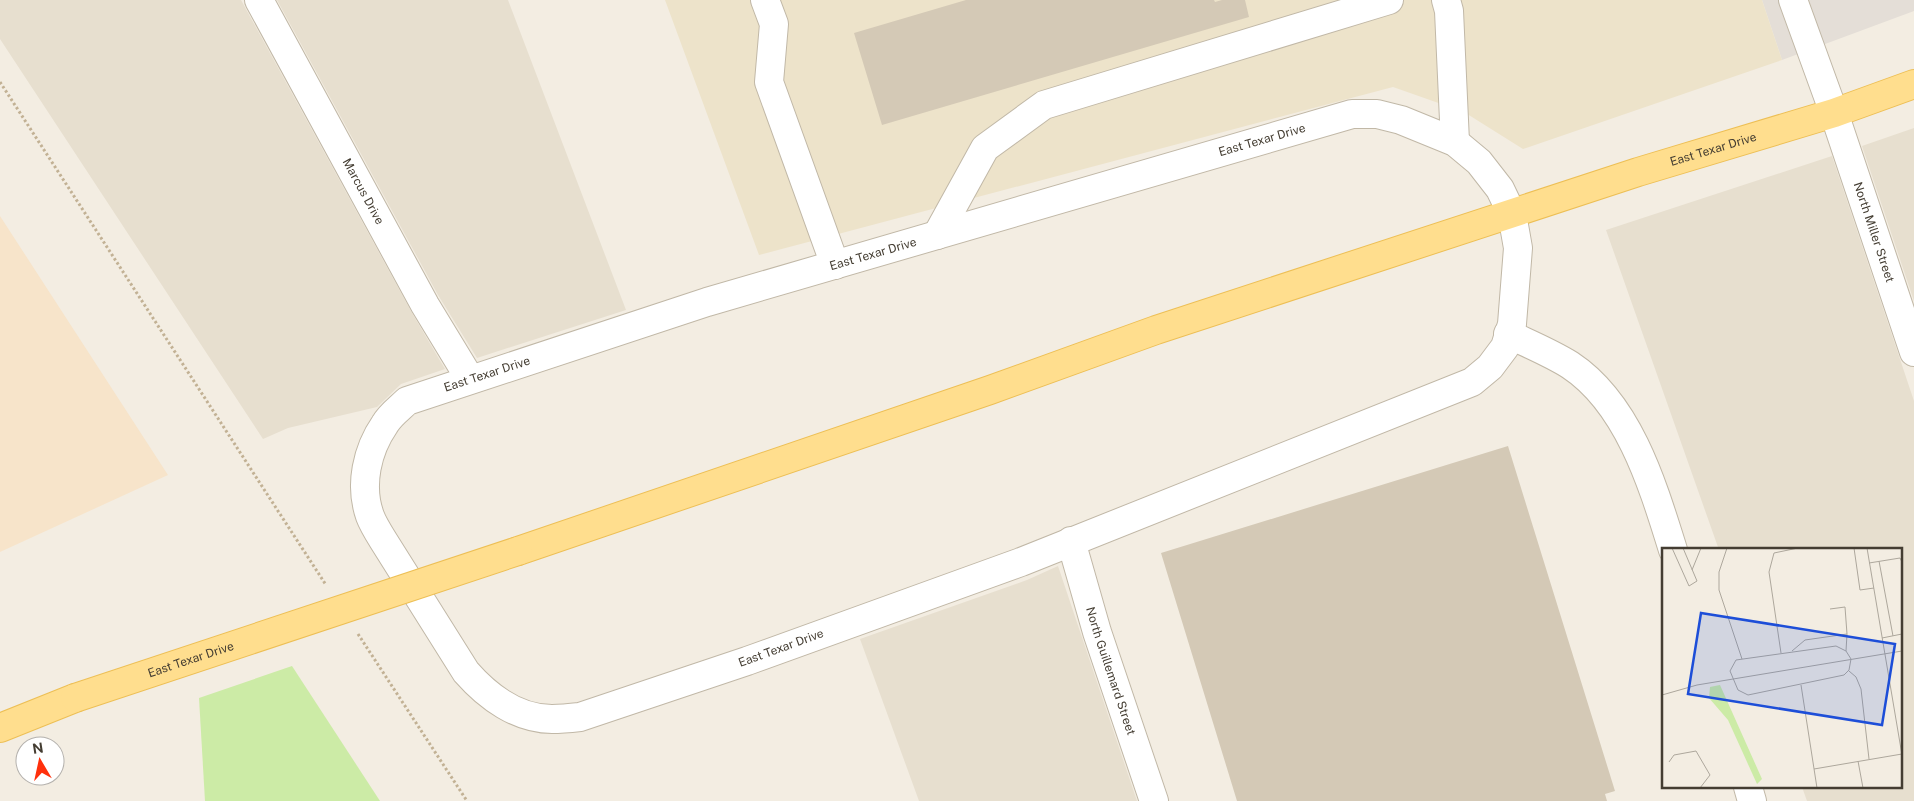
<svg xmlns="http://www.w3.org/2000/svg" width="1914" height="801" font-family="'Public Sans',sans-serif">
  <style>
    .residential { fill: #e7dfcf }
    .commercial { fill: #f7e4ca }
    .industrial { fill: #e4ded7 }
    .education { fill: #ede3ca }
    .green { fill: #cceba6 }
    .building { fill: #d4c9b6 }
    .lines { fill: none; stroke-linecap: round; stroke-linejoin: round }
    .minor-casing { stroke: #c1b8a7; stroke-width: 30 }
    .major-casing { stroke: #edbf55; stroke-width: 30 }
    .path { stroke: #c2b194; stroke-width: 3; stroke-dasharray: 2.5 2.5; stroke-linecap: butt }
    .minor { stroke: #fff; stroke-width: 28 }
    .major { stroke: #ffde8e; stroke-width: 28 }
    .major-bridge-casing { stroke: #edbf55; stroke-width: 30; stroke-linecap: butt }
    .major-bridge { stroke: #ffde8e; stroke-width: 28 }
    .labels { text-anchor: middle; stroke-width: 4; stroke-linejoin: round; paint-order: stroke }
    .street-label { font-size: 12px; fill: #443d32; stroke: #fff }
    .inset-road { fill: none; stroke: #ada79c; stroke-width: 1 }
    .view { fill: #1d4ed8; fill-opacity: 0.15; stroke: #1d4ed8; stroke-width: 2.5 }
    .inset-edge { fill: none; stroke: #443d32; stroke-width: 2.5 }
  </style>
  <rect width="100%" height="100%" fill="#f3ede2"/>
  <path class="residential" d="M 0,0 L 241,0 L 412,313 L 445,369 L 401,384 L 377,407 L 288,428 L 263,439 L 0,39 Z
    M 277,0 L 508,0 L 626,310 L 477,358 L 438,295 Z
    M 1914,128 L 1914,301 L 1862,146 Z
    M 1832,156 L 1914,401 L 1914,801 L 1807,801 L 1802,787 L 1900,787 L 1900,550 L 1719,550 L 1606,230 Z
    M 1058,566 L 1137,801 L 919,801 L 860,639 L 1027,580 Z"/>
  <path class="commercial" d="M 0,216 L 168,475 L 0,552 Z"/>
  <path class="industrial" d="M 1762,0 L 1914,0 L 1914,11 L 1782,60 Z"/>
  <path class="education" d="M 665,0 L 1762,0 L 1782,60 L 1523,149 L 1464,112 L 1393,87 L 759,255 Z"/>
  <path class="green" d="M 292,666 L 380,801 L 205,801 L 199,698 Z"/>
  <path class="building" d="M 966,0 L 1214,0 L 1215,2 L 1222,0 L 1245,0 L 1249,17 L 882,125 L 854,33 Z
    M 1508,446 L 1615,791 L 1605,794 L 1607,801 L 1237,801 L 1161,553 Z"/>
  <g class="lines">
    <defs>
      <g id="minor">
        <path id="s1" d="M 259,0 L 425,305 L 470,379"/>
        <path d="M 765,0 L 774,24 L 769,82 L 835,265"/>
        <path d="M 1446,0 L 1449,11 L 1455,142"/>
        <path id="s2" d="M 1793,0 L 1834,113 L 1914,352"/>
        <path d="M 1352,114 L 1377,114 L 1401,120 L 1455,142 L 1479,162 L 1500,189 L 1512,214 L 1518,248 L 1512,324 L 1505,347 L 1490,367 L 1472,382 L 1021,562 L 747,661 L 580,717 C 571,718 561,719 552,719 C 518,719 488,697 466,672 L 383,540 C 378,532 373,524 370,516 C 359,485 367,450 385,424 C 390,415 400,408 407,401 L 707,302 Z"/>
        <path d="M 937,235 L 985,148 L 1044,105 L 1389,0"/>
        <path d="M 1508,334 C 1529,344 1551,353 1570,365 C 1629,404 1653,486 1673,550"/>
        <path id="s3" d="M 1071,541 L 1097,632 L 1154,801"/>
        <path d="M 1748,787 L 1752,801"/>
      </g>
      <g id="major">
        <path id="s4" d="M 518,551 L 990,390 L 1156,330 L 1638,172 L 1834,113 L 1914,84"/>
        <path d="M 0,728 L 75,698"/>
      </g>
    </defs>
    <use href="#minor" class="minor-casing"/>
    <use href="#major" class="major-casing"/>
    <path class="path" d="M 0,82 L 326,585
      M 358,634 L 467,801"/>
    <use href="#minor" class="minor"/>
    <use href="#major" class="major"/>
    <defs>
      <g id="major-bridge">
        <path id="s5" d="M 75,698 L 518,551"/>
      </g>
    </defs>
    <use href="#major-bridge" class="major-bridge-casing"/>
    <use href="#major-bridge" class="major-bridge"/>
  </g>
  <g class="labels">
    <g class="street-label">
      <text transform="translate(1262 140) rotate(-16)" y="4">East Texar Drive</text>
      <text dy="4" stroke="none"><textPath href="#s4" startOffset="1261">East Texar Drive</textPath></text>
      <text dy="4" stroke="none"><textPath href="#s1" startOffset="218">Marcus Drive</textPath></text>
      <text dy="4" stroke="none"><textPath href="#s2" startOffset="246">North Miller Street</textPath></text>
      <text transform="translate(873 254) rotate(-16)" y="4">East Texar Drive</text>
      <text transform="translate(487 374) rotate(-18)" y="4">East Texar Drive</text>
      <text transform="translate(781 648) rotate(-20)" y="4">East Texar Drive</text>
      <text dy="4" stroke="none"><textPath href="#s5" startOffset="122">East Texar Drive</textPath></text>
      <text dy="4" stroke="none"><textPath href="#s3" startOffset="136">North Guillemard Street</textPath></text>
    </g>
  </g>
  <g transform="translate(1662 548)">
    <rect width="240" height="240" fill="#f3ede2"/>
    <path d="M 58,137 L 100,231 L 95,236 L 66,172 L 47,150 L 48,139 Z" fill="#cceba6"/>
    <path class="inset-road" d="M 10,0 L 27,38 L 35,33 L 21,0M 65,0 L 57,24 L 57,42 L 80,111M 192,0 L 198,42 L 212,40M 205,0 L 240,207M 217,13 L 231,88M 207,15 L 238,10 L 240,14M 30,22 L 39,0M 168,61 L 183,59 L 185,86M 220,90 L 240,86M 174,98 L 184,103 L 189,111 L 187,122 L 182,127 L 86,147 L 76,142 L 68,123 L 74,112 ZM 130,103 L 143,92 L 185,86 L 184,103M 119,105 L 107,24 L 112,5 L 136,0M 187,123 L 194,129 L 199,141 L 207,211M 139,137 L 155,240M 0,147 L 35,137 L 240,103M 196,213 L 201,240M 7,214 L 12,207 L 34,203 L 48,227 L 38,240M 152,221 L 240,206"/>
    <path class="view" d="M 39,65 L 233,96 L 220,177 L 26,146 Z"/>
    <rect width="240" height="240" class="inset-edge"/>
  </g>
  <g transform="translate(40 761) rotate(351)"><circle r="24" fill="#ffffff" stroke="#b4b1ad"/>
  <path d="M0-4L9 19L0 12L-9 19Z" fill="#ff300c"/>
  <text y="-8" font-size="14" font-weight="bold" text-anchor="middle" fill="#443d32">N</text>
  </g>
</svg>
